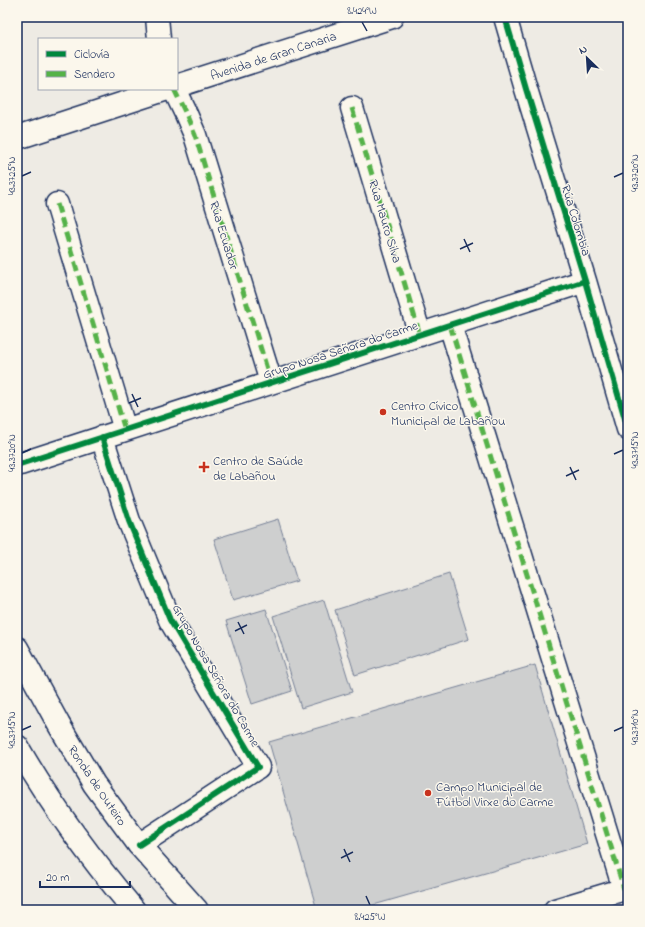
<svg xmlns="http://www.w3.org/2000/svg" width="645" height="927" font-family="'Indie Flower',sans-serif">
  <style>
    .green { fill: #cecfcf; stroke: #747f96 }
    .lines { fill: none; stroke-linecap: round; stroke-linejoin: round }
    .street-casing { stroke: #1b2f5e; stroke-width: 25 }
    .secondary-casing { stroke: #1b2f5e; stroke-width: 25 }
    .street { stroke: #fbf7ec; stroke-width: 22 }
    .secondary { stroke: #fbf7ec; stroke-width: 22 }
    .quiet { stroke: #55b248; stroke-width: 5; stroke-dasharray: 10 5; stroke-linecap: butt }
    .cycleway-casing { stroke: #fbf7ec; stroke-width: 8 }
    .cycleway { stroke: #00873e; stroke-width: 6 }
    .ticks { fill: none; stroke: #1b2f5e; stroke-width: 1.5 }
    .poi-dot { fill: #c8321e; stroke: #fbf7ec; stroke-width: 1.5 }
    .labels { text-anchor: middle; stroke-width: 3; stroke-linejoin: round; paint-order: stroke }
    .street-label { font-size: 13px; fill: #1b2f5e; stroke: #fbf7ec }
    .poi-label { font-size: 13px; fill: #1b2f5e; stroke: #fbf7ec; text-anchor: start }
    .neatline { fill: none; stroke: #1b2f5e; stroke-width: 1.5 }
    .ticks-label { font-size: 10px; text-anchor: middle; fill: #1b2f5e }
  </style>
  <rect width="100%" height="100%" fill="#eeebe4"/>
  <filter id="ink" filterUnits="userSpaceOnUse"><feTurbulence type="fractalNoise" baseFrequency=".025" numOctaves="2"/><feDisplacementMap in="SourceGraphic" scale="8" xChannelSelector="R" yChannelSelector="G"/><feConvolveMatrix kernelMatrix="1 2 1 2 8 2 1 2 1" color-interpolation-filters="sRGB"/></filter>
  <g filter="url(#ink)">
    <path class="green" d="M 278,519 L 297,581 L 233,600 L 214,539 Z
      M 449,574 L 469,639 L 355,675 L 335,610 Z
      M 324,600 L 352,692 L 301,708 L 273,616 Z
      M 266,609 L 292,691 L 252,704 L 226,621 Z
      M 535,665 L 587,844 L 356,910 L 317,910 L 269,742 Z"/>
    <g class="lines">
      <defs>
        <path id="street" d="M 157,17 L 159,39
          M 505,17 L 526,89 L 585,281 L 628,429
          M 177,86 L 392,17
          M 174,89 L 186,114 L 195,135 L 271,382
          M 352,108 L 420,335
          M 17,138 L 167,89
          M 57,204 L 125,430
          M 450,325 L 624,889
          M 102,437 L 129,521 L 170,620 L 258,767 L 139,845
          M 17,465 L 585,281
          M 555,910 L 628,888"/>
        <path id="secondary" d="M 17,648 L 59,725 L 94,784 L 139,845 L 197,910
          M 17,746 C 50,804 91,859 134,910"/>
      </defs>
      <use href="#street" class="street-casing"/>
      <use href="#secondary" class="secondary-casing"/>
      <use href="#street" class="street"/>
      <use href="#secondary" class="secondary"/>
      <path class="quiet" d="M 174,89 L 186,114 L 195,135 L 271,382
        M 352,108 L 420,335
        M 57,204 L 125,430
        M 450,325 L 624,889"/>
      <defs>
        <path id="cycleway" d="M 505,17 L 526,89 L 585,281 L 628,429
          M 102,437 L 129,521 L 170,620 L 258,767 L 139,845
          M 17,465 L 585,281"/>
      </defs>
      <use href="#cycleway" class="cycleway-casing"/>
      <use href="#cycleway" class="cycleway"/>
    </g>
  </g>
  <path class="ticks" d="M 362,22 L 367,31M 22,176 L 31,172M 614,177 L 623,173M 464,239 L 470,252M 460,249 L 473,243M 132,394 L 138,407M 129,403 L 141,398M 22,453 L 31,449M 614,454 L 623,450M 570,467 L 576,480M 566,476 L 579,470M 238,622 L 244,634M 235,631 L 247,625M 22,730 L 31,726M 614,731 L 623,727M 344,849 L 350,862M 341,858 L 353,852M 366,896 L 370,905"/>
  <g class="poi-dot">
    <circle cx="383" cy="412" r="4"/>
    <path d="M202 461h4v4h4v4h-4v4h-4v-4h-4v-4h4z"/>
    <circle cx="428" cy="793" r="4"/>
  </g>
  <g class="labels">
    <g class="street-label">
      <text transform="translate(273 55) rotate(-18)" y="5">Avenida de Gran Canaria</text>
      <text transform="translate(577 220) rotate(73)" y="5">Rúa Colombia</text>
      <text transform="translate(386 221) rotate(73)" y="5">Rúa Mauro Silva</text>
      <text transform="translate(225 235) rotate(73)" y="5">Rúa Ecuador</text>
      <text transform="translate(340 349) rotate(-18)" y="5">Grupo Nosa Señora do Carme</text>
      <text transform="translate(217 675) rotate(60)" y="5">Grupo Nosa Señora do Carme</text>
      <text transform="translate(98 785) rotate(56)" y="5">Ronda de Outeiro</text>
    </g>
    <g class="poi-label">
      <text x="391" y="410">Centro Cívico<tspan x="391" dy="15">Municipal de Labañou</tspan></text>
      <text x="213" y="465">Centro de Saúde<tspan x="213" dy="15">de Labañou</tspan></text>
      <text x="436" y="791">Campo Municipal de<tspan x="436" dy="15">Fútbol Virxe do Carme</tspan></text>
    </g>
  </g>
  <rect width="645" height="927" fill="none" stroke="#fbf7ec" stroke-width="44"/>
  <rect x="38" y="38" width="140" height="52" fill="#fbf7ec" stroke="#a1a7b3"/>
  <rect x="46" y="51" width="20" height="6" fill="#00873e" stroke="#a1a7b3"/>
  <text x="74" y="58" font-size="12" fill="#1b2f5e">Ciclovía</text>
  <rect x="46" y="71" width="20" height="6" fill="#55b248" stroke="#a1a7b3"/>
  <text x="74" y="78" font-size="12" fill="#1b2f5e">Sendero</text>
  <g transform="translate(587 58) rotate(335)" stroke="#fbf7ec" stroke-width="3" paint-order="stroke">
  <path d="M0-3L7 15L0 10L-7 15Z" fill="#1b2f5e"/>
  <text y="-6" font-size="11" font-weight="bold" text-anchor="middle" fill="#1b2f5e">N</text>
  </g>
  <path d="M40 881v6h90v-6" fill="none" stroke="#1b2f5e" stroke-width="2"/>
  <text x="46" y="881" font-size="12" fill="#1b2f5e" stroke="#fbf7ec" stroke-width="3" paint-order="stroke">20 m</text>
  <rect x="22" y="22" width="601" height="883" class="neatline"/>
  <g class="ticks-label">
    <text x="362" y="14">8.424°W</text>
    <text transform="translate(634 173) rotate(-90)" y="4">43.3720°N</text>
    <text transform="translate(11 176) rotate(-90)" y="4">43.3725°N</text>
    <text transform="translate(634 450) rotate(-90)" y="4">43.3715°N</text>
    <text transform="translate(11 453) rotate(-90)" y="4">43.3720°N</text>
    <text transform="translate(634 727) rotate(-90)" y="4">43.3710°N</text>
    <text transform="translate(11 730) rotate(-90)" y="4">43.3715°N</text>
    <text x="370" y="920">8.425°W</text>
  </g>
</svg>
